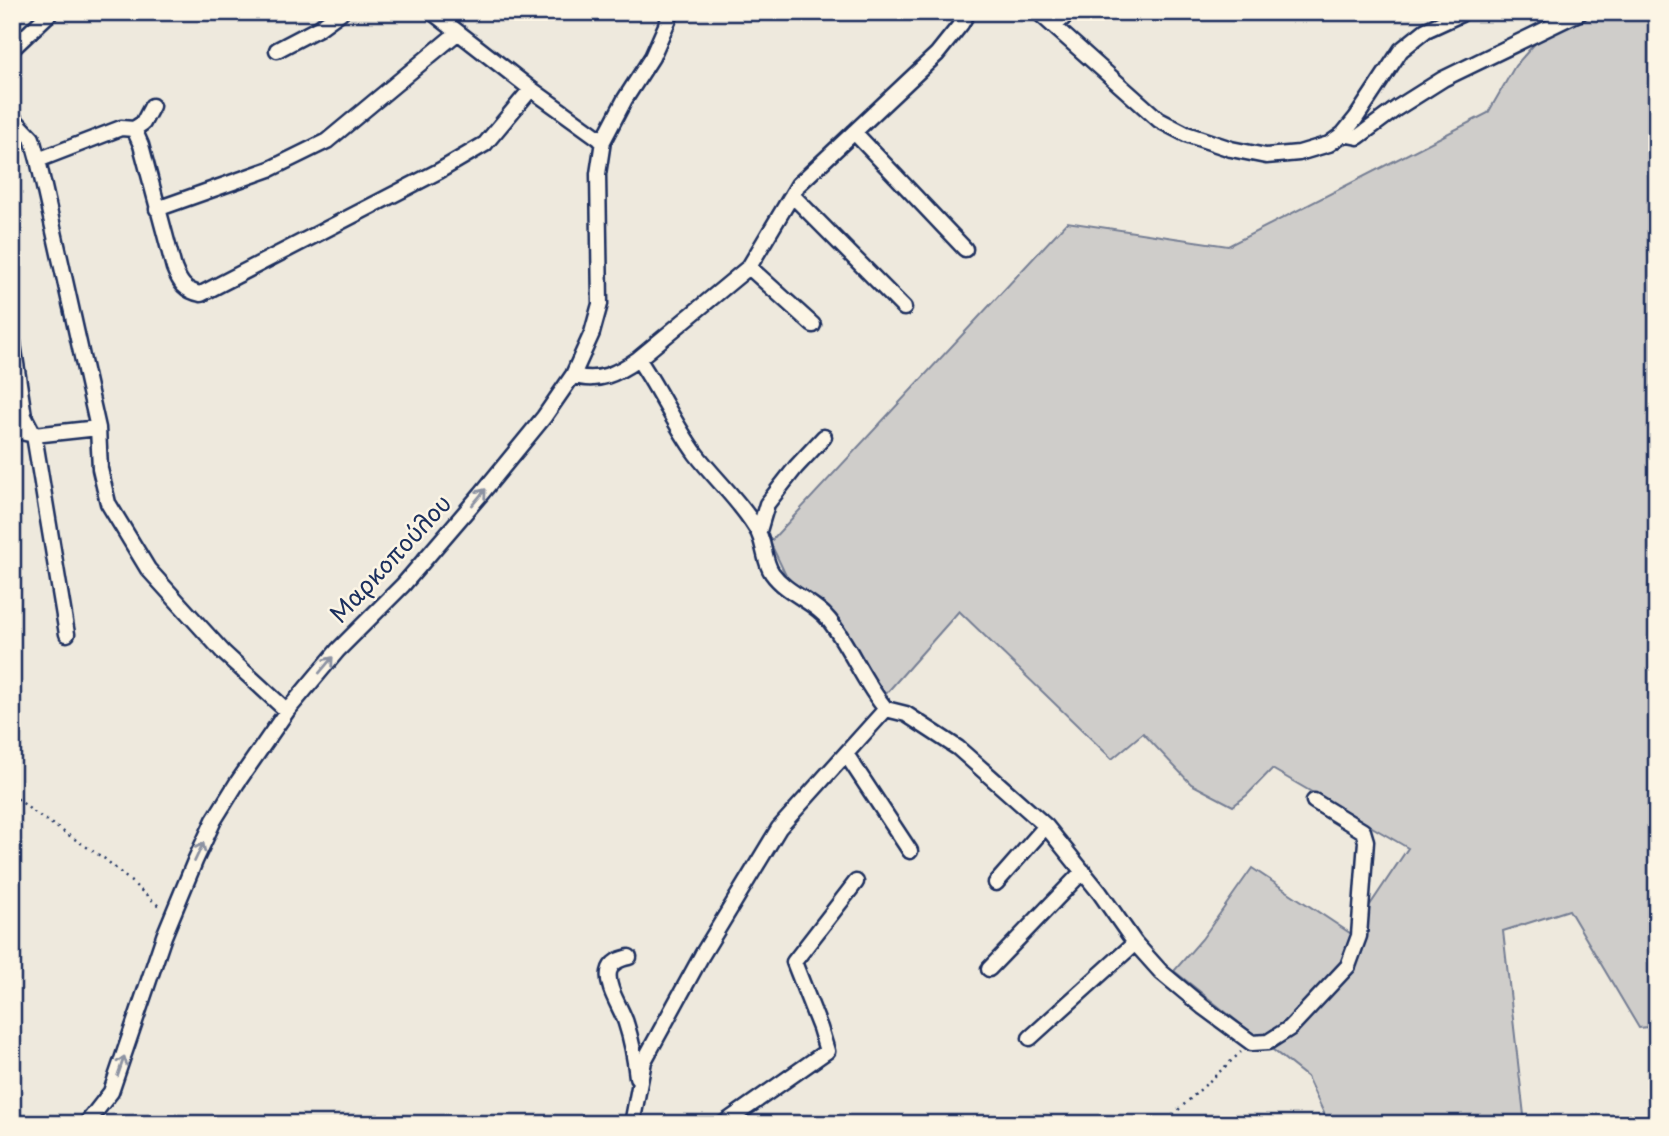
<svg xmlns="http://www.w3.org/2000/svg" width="1669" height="1136" font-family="'Playpen Sans',sans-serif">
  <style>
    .green { fill: #cfcdca; stroke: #757e94; stroke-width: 2 }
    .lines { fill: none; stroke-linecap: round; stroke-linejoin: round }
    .minor-casing { stroke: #1b2f5e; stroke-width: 19 }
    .path { stroke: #1b2f5e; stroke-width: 2.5; stroke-dasharray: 2 5; stroke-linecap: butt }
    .minor { stroke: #fcf5e5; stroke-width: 14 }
    .oneway { stroke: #8c92a2 }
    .labels { text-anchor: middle; stroke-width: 5; stroke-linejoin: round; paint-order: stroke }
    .street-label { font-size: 24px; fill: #1b2f5e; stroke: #fcf5e5 }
  </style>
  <rect width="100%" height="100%" fill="#eee9dd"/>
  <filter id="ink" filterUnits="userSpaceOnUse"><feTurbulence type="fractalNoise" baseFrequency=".0143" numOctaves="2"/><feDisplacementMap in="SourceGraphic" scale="14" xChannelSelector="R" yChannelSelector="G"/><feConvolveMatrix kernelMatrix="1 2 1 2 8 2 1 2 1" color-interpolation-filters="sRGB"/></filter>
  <g filter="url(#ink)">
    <path class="green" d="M 1563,12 L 1657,12 L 1657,1026 L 1639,1028 L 1569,910 L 1503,931 L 1525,1124 L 1329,1124 L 1307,1077 L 1174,971 L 1202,939 L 1252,868 L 1353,935 L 1360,920 L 1408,848 L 1272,769 L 1247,795 L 1233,806 L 1191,784 L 1143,733 L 1112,759 L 959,611 L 884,696 L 840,621 L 827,606 L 789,582 L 770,542 L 1067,222 L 1228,246 L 1488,113 L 1515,66 Z"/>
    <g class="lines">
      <defs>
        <path id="minor" d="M 432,12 L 531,89 L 603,141
          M 1038,12 L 1159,120 L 1186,134 L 1231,149 L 1266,156 L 1299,153 L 1329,144 L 1343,134 L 1356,118 L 1401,50 L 1426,30 L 1461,14
          M 1055,25 L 1070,12
          M 12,49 L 51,12
          M 277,50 L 319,28 L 341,12
          M 12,117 L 32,138 L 38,160 L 98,428 L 100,469 L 108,503 L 148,569 L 224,653 L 287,711
          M 134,129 L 143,123 L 152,106
          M 854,132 L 965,249
          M 1343,134 L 1358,137 L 1397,108 L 1443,79 L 1581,12
          M 38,160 L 121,128 L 134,129 L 141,145 L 174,268 C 180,283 185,291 201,294 L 439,171 L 485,144 L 531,89
          M 792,195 L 904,308
          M 157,209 L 270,169 L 327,141 L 457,33
          M 749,267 L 813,325
          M 12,337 L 24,416 L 34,435 L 67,634
          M 638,359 L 749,267 L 798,185 L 937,54 L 961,24 L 968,12
          M 573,375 C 597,384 618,373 638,359 C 659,389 674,424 696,454 C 715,479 740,501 756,528 C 765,541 763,560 772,573 C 787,594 814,601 829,620 C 851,648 863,682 886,709
          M 12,430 L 34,435 L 98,428
          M 759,531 L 767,504 L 796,467 L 824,437
          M 846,754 L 910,851
          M 996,883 L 1046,826
          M 629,957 C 620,959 611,962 609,972 C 606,988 622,1009 626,1023 C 632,1041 635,1059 637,1077
          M 989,969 L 1083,871
          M 1030,1038 L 1135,943
          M 86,1124 L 111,1092 L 164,936 L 195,861 L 214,820 L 237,783 L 287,711 L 338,650 L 403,585 L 481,494 L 544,417 L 573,375 L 592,333 L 600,304 L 598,174 L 603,141 L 625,99 L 652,57 L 672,12
          M 632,1124 L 644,1061 L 702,955 L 779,828 L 886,709 L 906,714 L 958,748 L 1046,826 L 1100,893 L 1135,943 L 1161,972 L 1203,1007 L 1252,1043 L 1268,1042 L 1290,1028 L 1348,966 L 1359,936 L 1366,841 L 1363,831 L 1314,801
          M 723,1124 L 827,1051 L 820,1028 L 794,962 L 856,882"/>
      </defs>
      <use href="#minor" class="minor-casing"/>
      <path class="path" d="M 12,149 L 21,151
        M 12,794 L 32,811 L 105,859 L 161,908
        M 1163,1124 L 1241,1052"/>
      <use href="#minor" class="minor"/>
    </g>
    <defs><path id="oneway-shaft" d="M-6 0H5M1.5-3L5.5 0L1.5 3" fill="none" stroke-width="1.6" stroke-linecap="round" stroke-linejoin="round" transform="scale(1.75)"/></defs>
    <g class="oneway">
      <use href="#oneway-shaft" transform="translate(479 497) rotate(-50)"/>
      <use href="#oneway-shaft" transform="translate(326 665) rotate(-50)"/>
      <use href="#oneway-shaft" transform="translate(199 852) rotate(-65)"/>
      <use href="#oneway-shaft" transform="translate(121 1066) rotate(-71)"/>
    </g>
  </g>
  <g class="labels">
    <g class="street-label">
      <text transform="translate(391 559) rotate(-47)" y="8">Μαρκοπούλου</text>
    </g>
  </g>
  <rect width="1669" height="1136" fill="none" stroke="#fcf5e5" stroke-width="42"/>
  <rect x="21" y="21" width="1627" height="1094" fill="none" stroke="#1b2f5e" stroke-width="2.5" filter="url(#ink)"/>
</svg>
